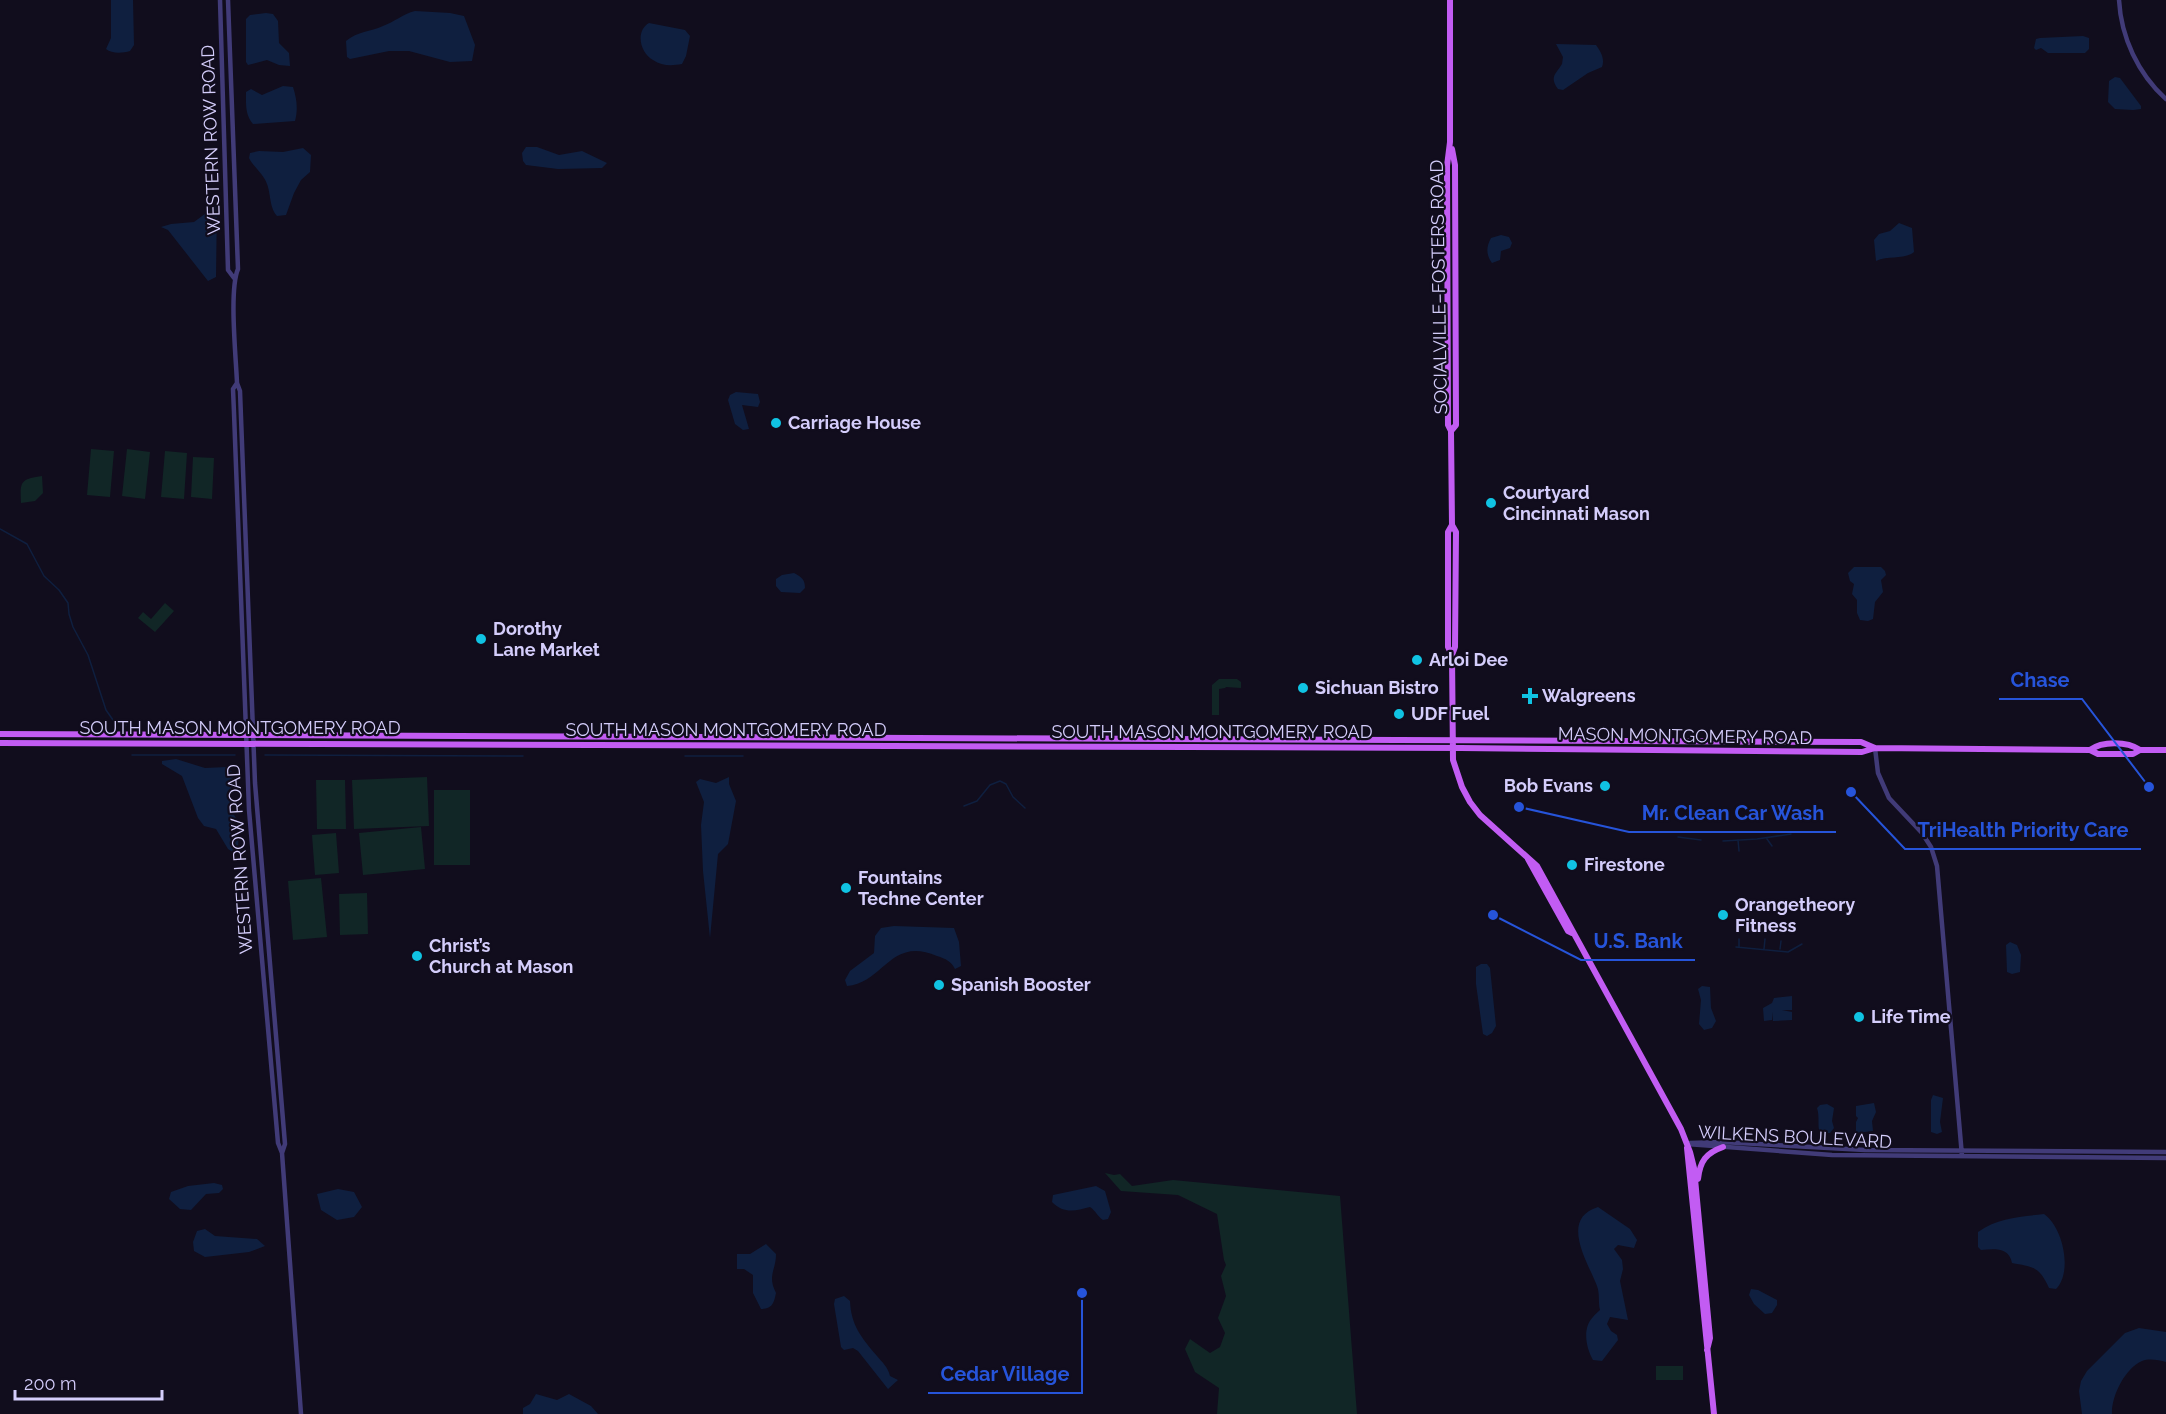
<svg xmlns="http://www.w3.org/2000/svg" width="2166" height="1414" font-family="Raleway,sans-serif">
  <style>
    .green { fill: #112626 }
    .water { fill: #0f1f3f }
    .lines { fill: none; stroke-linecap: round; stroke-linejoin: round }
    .stream { stroke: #0f1f3f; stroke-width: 1.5 }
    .minor { stroke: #413b78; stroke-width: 4.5 }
    .major { stroke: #c25cf3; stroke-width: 6 }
    .poi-dot { fill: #10c3e3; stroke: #110d1d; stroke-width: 2 }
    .labels { text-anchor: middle; stroke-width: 4.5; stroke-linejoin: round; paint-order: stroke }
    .street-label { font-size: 18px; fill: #d4cdfb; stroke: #110d1d }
    .poi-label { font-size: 18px; font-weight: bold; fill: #d4cdfb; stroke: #110d1d; text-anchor: start }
    .leader { fill: none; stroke: #2654da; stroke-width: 2 }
    .callout-dot { fill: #2654da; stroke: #110d1d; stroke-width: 2 }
    .callout-label { font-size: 20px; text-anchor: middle; font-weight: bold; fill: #2654da; stroke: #110d1d; stroke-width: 4.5; stroke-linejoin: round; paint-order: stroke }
  </style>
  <rect width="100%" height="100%" fill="#110d1d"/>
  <path class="green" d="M 91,449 L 114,451 L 110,497 L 87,495 Z
    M 127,449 L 150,452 L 145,499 L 122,496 Z
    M 165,451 L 187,453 L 184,499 L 161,497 Z
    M 193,457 L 214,458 L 212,499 L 191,497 Z
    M 42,476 L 43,493 L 35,501 L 21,503 C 20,482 20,479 42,476 Z
    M 165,603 L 174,611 L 155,632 L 138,618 L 143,612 L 151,619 Z
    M 1219,679 L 1237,679 L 1241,682 L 1241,688 L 1226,687 L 1225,688 L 1219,689 L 1219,715 L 1212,715 L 1212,685 Z
    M 427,777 L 429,826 L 354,829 L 352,780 Z
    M 316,780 L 345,780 L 346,829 L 317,829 Z
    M 434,790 L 470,790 L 470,865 L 434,865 Z
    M 421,827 L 425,869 L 363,875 L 359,833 Z
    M 336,833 L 339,873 L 315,875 L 312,835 Z
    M 321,878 L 327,937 L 293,940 L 288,881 Z
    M 367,893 L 368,934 L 340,935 L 339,894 Z
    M 1105,1173 L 1114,1175 L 1120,1174 L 1132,1186 L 1173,1180 L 1340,1196 L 1357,1414 L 1217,1414 L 1219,1388 L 1195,1372 L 1185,1349 L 1190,1339 L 1210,1353 L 1220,1347 L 1225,1333 L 1218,1318 L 1226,1296 L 1221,1276 L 1226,1265 L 1224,1260 L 1217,1214 L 1178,1195 L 1121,1191 Z
    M 1656,1366 L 1683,1366 L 1683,1380 L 1656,1380 Z"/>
  <path class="water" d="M 111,0 L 133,0 L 134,45 L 130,51 C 123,53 112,54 106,49 L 111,38 Z
    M 415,11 L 450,13 L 464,16 L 475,45 L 472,61 L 450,62 L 409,51 L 389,51 L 350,59 L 347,57 L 346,41 C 358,31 370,32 383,26 C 394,22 403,14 415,11 Z
    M 266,13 L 273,14 L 278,21 L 279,43 L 289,53 L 290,66 L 279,65 L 267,60 L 248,65 L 246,62 L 246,19 L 250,15 Z
    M 649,23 L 685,30 L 690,36 L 686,56 L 682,64 C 671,66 662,66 653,60 C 640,53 635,31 649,23 Z
    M 2083,36 L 2089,38 L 2089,49 L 2085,53 L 2048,53 L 2041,48 L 2036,50 L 2034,48 L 2036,39 L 2040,38 Z
    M 1556,44 L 1596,45 C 1601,52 1605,59 1602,67 L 1588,73 L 1563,90 L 1558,89 C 1549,77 1556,74 1562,64 L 1563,57 Z
    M 2115,77 L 2120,78 L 2141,106 L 2141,109 L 2133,110 L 2115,109 L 2108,102 L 2109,81 Z
    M 283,86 L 293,87 C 297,99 298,110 295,121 L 253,124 C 245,115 246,104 246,92 L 251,89 L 262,95 Z
    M 526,147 L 537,147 L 559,155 L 582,151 L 607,163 L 602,168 L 558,169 L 526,165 L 523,161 L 522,153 Z
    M 303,148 L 311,155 L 310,172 L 301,180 L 294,193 L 286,215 L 277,216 C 268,206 272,190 264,178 C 260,171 253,166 249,158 L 250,153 L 259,151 L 283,152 Z
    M 217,205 L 216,277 L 208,281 L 168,230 L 161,227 L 171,224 L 194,222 Z
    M 1899,223 L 1912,228 L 1914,252 C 1904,260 1889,255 1876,261 L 1874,240 L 1879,234 L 1890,231 Z
    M 1501,235 L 1509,237 L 1512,243 L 1510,248 L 1501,251 L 1500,260 L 1492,263 C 1486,255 1486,247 1491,238 Z
    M 736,392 L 758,394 L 760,402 L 758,407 L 742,405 L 749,429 L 743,430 L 735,424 L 728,400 L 730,395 Z
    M 1854,567 L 1881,567 L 1885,571 L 1886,575 L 1881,580 L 1883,592 L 1875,602 L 1873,619 L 1868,621 L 1860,620 L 1857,613 L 1857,600 L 1852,594 L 1854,584 L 1850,581 L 1848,573 Z
    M 794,573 C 802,577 805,580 805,588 L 800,593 L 781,592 L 776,586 L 776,579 L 782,575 Z
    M 176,759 L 205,768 L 227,767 L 232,772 L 233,778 L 230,801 L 231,810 L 239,823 L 238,850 L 234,853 L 228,849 L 216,829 L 204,826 L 198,818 L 182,776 L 162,764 L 162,761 Z
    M 729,777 L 729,784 L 736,801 L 728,844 L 718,854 L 710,938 L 703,871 L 701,825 L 704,802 L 696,782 L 700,779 L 716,783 Z
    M 894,926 L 954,928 L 959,942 L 961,966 L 955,969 C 951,961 946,959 937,956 C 890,936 884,983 847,986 L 845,980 L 850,971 L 874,953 L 875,936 L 881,928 Z
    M 2010,942 L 2017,945 L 2021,955 L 2020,972 L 2012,974 L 2007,972 L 2006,945 Z
    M 1481,964 L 1487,964 L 1490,968 L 1496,1026 L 1492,1033 L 1487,1036 L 1483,1034 L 1476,984 L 1476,967 Z
    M 1702,986 L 1710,987 L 1711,1008 L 1716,1021 L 1712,1028 L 1704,1030 L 1699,1024 L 1701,1000 L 1698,989 Z
    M 1792,996 L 1792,1010 L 1782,1010 L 1792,1012 L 1792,1020 L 1773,1021 L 1772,1012 L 1772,1020 L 1764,1021 L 1763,1008 L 1772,1003 L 1774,998 Z
    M 1933,1095 L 1943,1098 L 1940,1122 L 1942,1132 L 1937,1134 L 1931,1132 L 1931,1100 Z
    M 1874,1103 L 1876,1112 L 1872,1121 L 1873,1131 L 1856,1133 L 1856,1122 L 1858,1118 L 1856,1116 L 1856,1106 Z
    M 1827,1104 L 1834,1108 L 1832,1121 L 1834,1128 L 1830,1133 L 1820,1133 C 1817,1126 1820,1117 1817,1108 L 1820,1105 Z
    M 214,1183 L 222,1185 L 223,1189 L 219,1193 L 206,1194 L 191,1210 L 180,1209 L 169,1199 L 171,1192 L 188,1186 Z
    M 1096,1186 L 1105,1191 L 1111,1212 L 1108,1219 L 1103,1220 C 1097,1216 1096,1211 1090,1207 C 1075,1211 1064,1214 1052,1202 L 1053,1195 Z
    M 338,1189 L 354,1192 L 362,1207 L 354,1217 L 337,1220 L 321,1210 L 317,1194 Z
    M 1598,1207 L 1630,1229 L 1637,1240 L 1634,1248 L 1618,1245 L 1614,1249 L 1622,1260 L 1623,1269 L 1620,1281 L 1628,1320 L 1610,1317 L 1607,1324 L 1611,1331 L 1617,1335 L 1618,1340 L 1602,1361 L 1593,1360 C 1586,1348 1582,1328 1593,1317 C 1595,1314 1598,1312 1600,1310 C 1598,1302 1600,1294 1597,1286 C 1588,1262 1559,1219 1598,1207 Z
    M 2044,1214 C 2063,1227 2073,1272 2056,1289 L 2049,1288 C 2039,1266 2033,1267 2012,1263 C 2009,1247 1994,1249 1981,1250 L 1978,1247 L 1978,1232 C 1999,1217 2020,1217 2044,1214 Z
    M 205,1229 L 215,1236 L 257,1239 L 265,1246 L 249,1252 L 205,1257 L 194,1251 L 193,1242 L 197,1231 Z
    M 766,1244 L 776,1254 C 776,1271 767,1275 776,1293 C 774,1302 773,1309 761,1309 L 753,1293 L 753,1275 L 744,1269 L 737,1269 L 737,1254 L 750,1254 Z
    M 1751,1289 L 1758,1290 L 1777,1300 L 1777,1305 L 1772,1313 L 1765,1314 L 1754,1304 L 1749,1295 Z
    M 844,1296 L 850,1301 C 851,1325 861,1337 877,1356 C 882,1362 888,1367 890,1376 L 898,1380 L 888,1389 L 858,1351 L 853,1348 L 844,1350 L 841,1347 L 834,1304 L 835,1299 Z
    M 2139,1328 L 2166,1332 L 2166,1362 C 2159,1360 2149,1358 2142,1361 C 2125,1368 2111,1397 2112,1414 L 2082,1414 L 2079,1391 L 2081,1381 L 2087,1371 L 2125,1333 Z
    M 536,1394 L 557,1400 L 569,1394 L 591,1406 L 598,1414 L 523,1414 L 523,1408 L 530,1404 Z"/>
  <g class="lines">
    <path class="stream" d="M 0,529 L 27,544 L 44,576 L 59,590 L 68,603 L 69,614 L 73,627 L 88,655 L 106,710 L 113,720 L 126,725
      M 132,755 L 235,755
      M 265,755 L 523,756
      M 685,756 L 743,756
      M 964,806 L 977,801 L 990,785 L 1000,781 L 1006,784 L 1013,797 L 1025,808
      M 1678,837 L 1701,840
      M 1767,839 L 1772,846
      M 1738,840 L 1739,851
      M 1723,841 L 1757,839 L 1791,834
      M 1736,947 L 1788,952 L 1802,944
      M 1739,947 L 1739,939
      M 1764,949 L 1765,939
      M 1780,949 L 1781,941"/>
    <path class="minor" d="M 220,0 L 228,270 L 234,278
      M 228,0 L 238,269 C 229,290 236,357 237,383 L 240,391 L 255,783 L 285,1144 L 282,1153
      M 2119,0 C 2121,37 2138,74 2166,99
      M 237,383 L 233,389 L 234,413 L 249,810 L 278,1143 L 282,1153 L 301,1414
      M 1875,748 L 1878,773 L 1889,798 L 1922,833 L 1931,847 L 1937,866 L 1962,1156
      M 1690,1143 L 1722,1142 L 1865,1150 L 2166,1152
      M 1687,1144 L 1832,1155 L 2166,1158"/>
    <path class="major" d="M 1450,0 L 1450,142 L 1447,166 L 1448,425 L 1451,431 L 1452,525 L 1448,532 L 1448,647 L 1452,655
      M 1451,431 L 1456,425 L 1455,165 L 1452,149
      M 1452,525 L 1456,532 L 1455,647 L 1452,655 L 1453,760 L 1462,787 L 1470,802 L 1480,815 L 1537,866 L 1681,1129 L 1690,1152 L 1694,1168 L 1710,1338 L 1707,1350
      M 0,734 L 1861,742 L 1875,748
      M 0,743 L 1461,748 L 1862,752 L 1875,748 L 2090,750 L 2098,754 L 2133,754 L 2140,750 L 2166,750
      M 2090,750 C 2102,741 2127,741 2140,750
      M 1528,859 L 1568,931 L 1572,933
      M 1687,1148 L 1714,1414
      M 1698,1179 C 1700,1161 1706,1153 1723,1147"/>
  </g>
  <g class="poi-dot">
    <circle cx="776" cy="423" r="6"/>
    <circle cx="1491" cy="503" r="6"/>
    <circle cx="481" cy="639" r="6"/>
    <circle cx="1417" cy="660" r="6"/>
    <circle cx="1303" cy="688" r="6"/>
    <path d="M1527 687h6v6h6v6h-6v6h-6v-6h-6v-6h6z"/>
    <circle cx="1399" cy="714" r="6"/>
    <circle cx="1605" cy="786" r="6"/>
    <circle cx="1572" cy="865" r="6"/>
    <circle cx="846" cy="888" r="6"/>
    <circle cx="1723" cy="915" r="6"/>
    <circle cx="417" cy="956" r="6"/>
    <circle cx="939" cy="985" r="6"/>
    <circle cx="1859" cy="1017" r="6"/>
  </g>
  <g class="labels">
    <g class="street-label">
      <text transform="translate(211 140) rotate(-92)" y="6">WESTERN ROW ROAD</text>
      <text transform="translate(1439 287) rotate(-91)" y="6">SOCIALVILLE–FOSTERS ROAD</text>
      <text x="240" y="734">SOUTH MASON MONTGOMERY ROAD</text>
      <text x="726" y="736">SOUTH MASON MONTGOMERY ROAD</text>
      <text x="1212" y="738">SOUTH MASON MONTGOMERY ROAD</text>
      <text transform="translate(1685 736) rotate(1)" y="6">MASON MONTGOMERY ROAD</text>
      <text transform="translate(240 859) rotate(-94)" y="6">WESTERN ROW ROAD</text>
      <text transform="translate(1795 1137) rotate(3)" y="6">WILKENS BOULEVARD</text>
    </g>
    <g class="poi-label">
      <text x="788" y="429">Carriage House</text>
      <text x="1503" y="499">Courtyard<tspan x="1503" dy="21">Cincinnati Mason</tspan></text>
      <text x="493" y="635">Dorothy<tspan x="493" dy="21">Lane Market</tspan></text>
      <text x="1429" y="666">Arloi Dee</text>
      <text x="1315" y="694">Sichuan Bistro</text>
      <text x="1542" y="702">Walgreens</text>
      <text x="1411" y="720">UDF Fuel</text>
      <text x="1593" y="792" text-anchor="end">Bob Evans</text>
      <text x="1584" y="871">Firestone</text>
      <text x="858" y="884">Fountains<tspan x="858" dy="21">Techne Center</tspan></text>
      <text x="1735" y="911">Orangetheory<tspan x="1735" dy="21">Fitness</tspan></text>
      <text x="429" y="952">Christ’s<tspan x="429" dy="21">Church at Mason</tspan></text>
      <text x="951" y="991">Spanish Booster</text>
      <text x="1871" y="1023">Life Time</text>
    </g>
  </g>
  <path class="leader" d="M2149 787L2082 699H1999M1519 807L1629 832H1836M1851 792L1905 849H2141M1493 915L1581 960H1695M1082 1293L1082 1393H928"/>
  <g class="callout-dot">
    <circle cx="2149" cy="787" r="6"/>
    <circle cx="1519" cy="807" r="6"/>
    <circle cx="1851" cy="792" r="6"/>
    <circle cx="1493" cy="915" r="6"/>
    <circle cx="1082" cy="1293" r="6"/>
  </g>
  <g class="callout-label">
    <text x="2040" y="687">Chase</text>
    <text x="1733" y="820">Mr. Clean Car Wash</text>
    <text x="2023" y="837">TriHealth Priority Care</text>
    <text x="1638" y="948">U.S. Bank</text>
    <text x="1005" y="1381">Cedar Village</text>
  </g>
  <path d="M15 1390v9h147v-9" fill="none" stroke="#d4cdfb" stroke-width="3"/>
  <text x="24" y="1390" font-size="18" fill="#d4cdfb" stroke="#110d1d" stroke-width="4.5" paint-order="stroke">200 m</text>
</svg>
